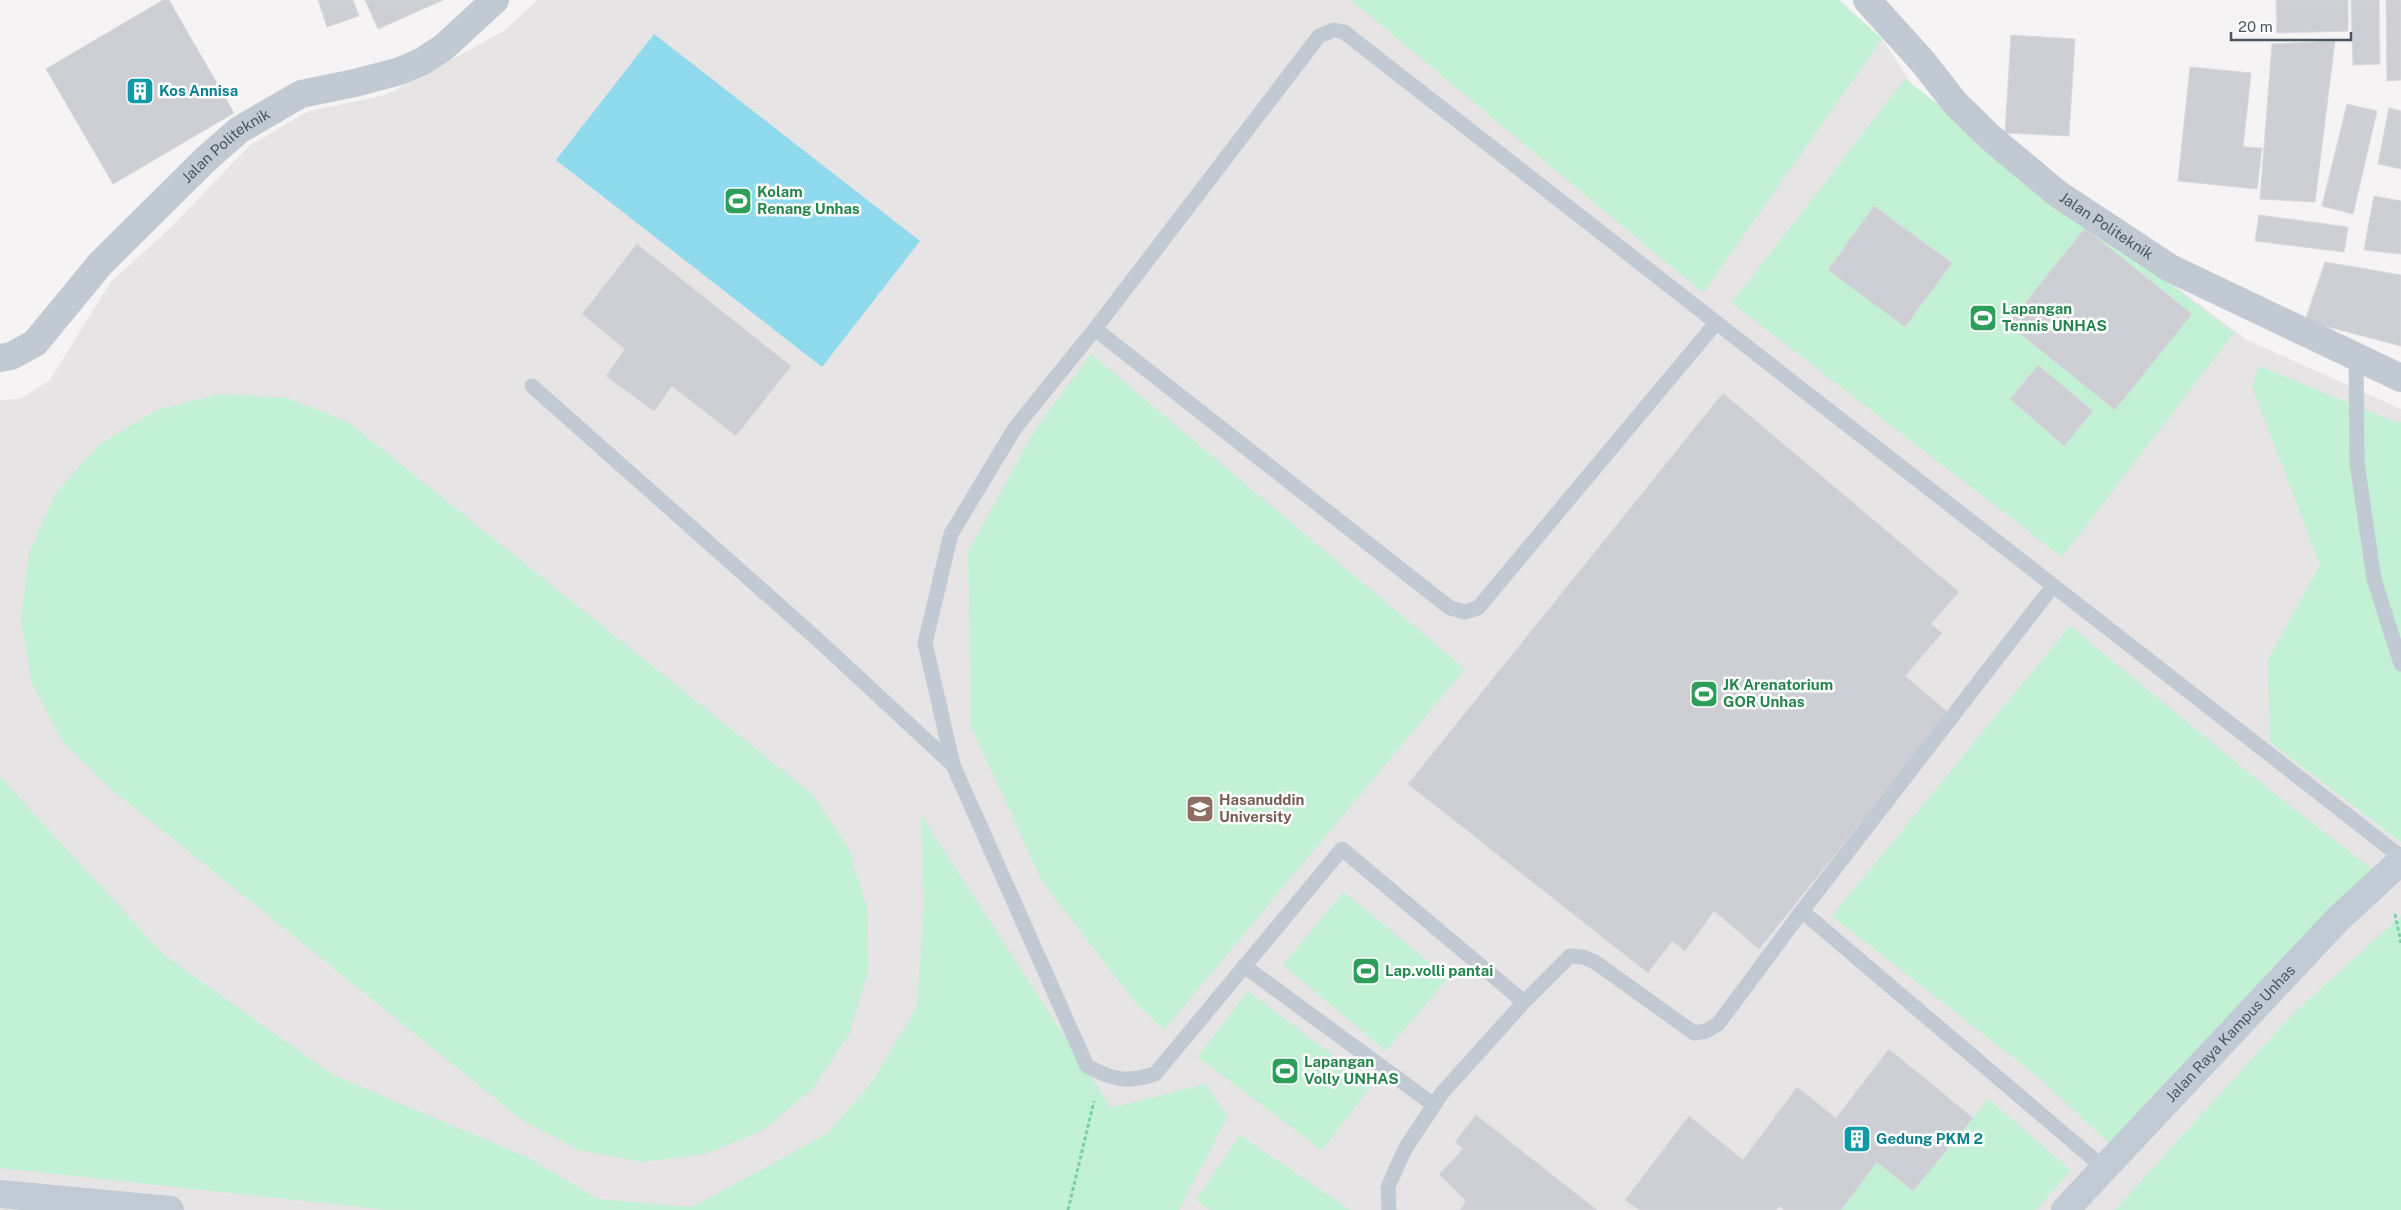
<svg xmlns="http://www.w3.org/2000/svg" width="2401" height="1210" font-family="'Public Sans',sans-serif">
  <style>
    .education { fill: #e6e4e5 }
    .green { fill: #c3f1d5 }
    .water { fill: #90daee }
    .building { fill: #cdcfd5; stroke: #d7d9de }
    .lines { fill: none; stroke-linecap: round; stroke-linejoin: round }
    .path { stroke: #7ad0a6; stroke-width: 3; stroke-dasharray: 4 2.5; stroke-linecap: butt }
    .lane { stroke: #c1cad2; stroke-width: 15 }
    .street { stroke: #c1cad2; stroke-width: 28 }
    .secondary { stroke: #c1cbd6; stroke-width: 28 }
    .labels { text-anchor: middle; stroke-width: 5; stroke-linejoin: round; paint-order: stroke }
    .culture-label { font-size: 15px; font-weight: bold; fill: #0d838f; stroke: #fff; text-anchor: start }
    .street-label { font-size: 15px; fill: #4a5661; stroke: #fff }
    .leisure-label { font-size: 15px; font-weight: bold; fill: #27864d; stroke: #fff; text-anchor: start }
    .education-label { font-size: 15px; font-weight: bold; fill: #785e54; stroke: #fff; text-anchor: start }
  </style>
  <rect width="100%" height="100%" fill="#f5f3f3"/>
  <path class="education" d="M 538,0 L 1839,0 L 1882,39 L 1919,95 L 2247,340 L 2401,409 L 2401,1210 L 0,1210 L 0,400 L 20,399 L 50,380 L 110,283 L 173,225 L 250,145 L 309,111 L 386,95 L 504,31 Z"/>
  <path class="green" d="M 1351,0 L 1839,0 L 1882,39 L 1703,293 Z
    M 1905,79 L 2234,333 L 2062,557 L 1732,303 Z
    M 1091,354 L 1465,669 L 1164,1030 L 1134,1001 L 1042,881 L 971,726 L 968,552 L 1035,430 Z
    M 2259,366 L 2395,422 L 2401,422 L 2401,842 L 2270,742 L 2268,660 L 2320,565 L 2252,386 Z
    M 221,394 L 287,398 L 348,422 L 812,794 L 848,847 L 867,908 L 868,972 L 849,1034 L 814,1087 L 765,1129 L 706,1154 L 642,1162 L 579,1150 L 522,1120 L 110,788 L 63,742 L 32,684 L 21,619 L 29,553 L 56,493 L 100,444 L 157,410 Z
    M 2070,626 L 2266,787 L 2373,870 L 2287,953 L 2109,1143 L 2037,1076 L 1832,916 Z
    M 0,777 L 164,955 L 333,1075 L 527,1157 L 598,1199 L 693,1207 L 828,1133 L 873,1081 L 917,1007 L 924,905 L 921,815 L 1111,1108 L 1205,1084 L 1228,1116 L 1179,1210 L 387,1210 L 0,1168 Z
    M 1344,892 L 1448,978 L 1386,1051 L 1283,965 Z
    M 2401,916 L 2401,1210 L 2115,1210 L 2294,1013 Z
    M 1248,991 L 1372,1085 L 1322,1150 L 1198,1057 Z
    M 1988,1099 L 2071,1170 L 2036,1210 L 1841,1210 L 1877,1162 L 1913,1191 Z
    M 1240,1135 L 1350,1210 L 1210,1210 L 1196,1200 Z"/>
  <path class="water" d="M 654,34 L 920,241 L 822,367 L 556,160 Z"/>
  <path class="building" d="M 163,0 L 169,0 L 234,113 L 113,184 L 46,69 Z
    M 318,0 L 353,0 L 359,16 L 327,27 Z
    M 365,0 L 443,0 L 378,29 Z
    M 2276,0 L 2348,0 L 2348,31 L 2277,33 Z
    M 2351,0 L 2379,0 L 2380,64 L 2353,65 Z
    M 2386,0 L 2401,0 L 2401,80 L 2387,81 Z
    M 2011,35 L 2075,39 L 2069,136 L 2005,133 Z
    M 2335,41 L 2315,202 L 2260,199 L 2272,44 Z
    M 2190,67 L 2251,73 L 2243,147 L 2262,148 L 2257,189 L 2178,181 Z
    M 2347,104 L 2377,111 L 2353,214 L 2322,206 Z
    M 2389,108 L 2401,111 L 2401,169 L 2378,164 Z
    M 2374,196 L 2401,201 L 2401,254 L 2364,250 Z
    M 1874,206 L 1952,263 L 1905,327 L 1828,270 Z
    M 2259,215 L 2348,227 L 2344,252 L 2255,241 Z
    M 2085,228 L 2192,314 L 2115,410 L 2008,324 Z
    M 637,244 L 791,366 L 736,436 L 672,386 L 654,411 L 606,376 L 625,349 L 582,314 Z
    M 2325,262 L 2401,275 L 2401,346 L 2305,321 Z
    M 2038,365 L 2093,411 L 2064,446 L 2010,399 Z
    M 1723,393 L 1959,592 L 1931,624 L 1942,633 L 1905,676 L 1949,713 L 1759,949 L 1714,911 L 1685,951 L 1672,941 L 1648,973 L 1408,784 Z
    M 1889,1049 L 1973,1118 L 1913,1191 L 1877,1162 L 1841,1210 L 1784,1210 L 1779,1206 L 1776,1210 L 1639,1210 L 1625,1200 L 1689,1116 L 1743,1160 L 1797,1087 L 1836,1118 Z
    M 1476,1115 L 1597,1210 L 1460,1210 L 1466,1201 L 1439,1174 L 1463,1149 L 1455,1142 Z"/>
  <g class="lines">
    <path class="path" d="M 2395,914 L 2401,943
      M 1068,1210 L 1094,1101"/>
    <path class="lane" d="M 1095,329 L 1450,608 L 1465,612 L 1478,608 L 1716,323
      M 2356,356 L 2357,463 L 2374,579 L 2401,664
      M 532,386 L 816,638 L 953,765
      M 1802,911 L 2104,1168
      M 1244,966 L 1434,1105
      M 1524,1002 L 1342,849 L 1155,1074 C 1127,1083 1113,1080 1087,1066 L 953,765 L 925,643 L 951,534 L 1015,428 L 1095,329 L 1319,36 L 1334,30 L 1344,32 L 2401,857
      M 1389,1210 L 1388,1187 L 1396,1169 L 1405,1149 L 1442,1093 L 1524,1002 L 1570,956 L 1583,957 L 1595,962 L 1694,1033 L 1706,1031 L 1718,1024 L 1802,911 L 2053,586"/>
    <g class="street">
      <path id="s1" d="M 1867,0 L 1923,62 L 1955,103 L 1992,139 L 2058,194 L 2170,268 L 2401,378"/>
      <path id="s2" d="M 0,358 L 11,356 L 35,343 L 101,263 L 206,159 L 239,130 L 301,94 L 355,83 L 400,71 L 423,61 L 444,47 L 495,0"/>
    </g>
    <g class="secondary">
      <path d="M 0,1194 L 170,1210"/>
      <path id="s3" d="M 2065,1210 L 2338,919 L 2401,861"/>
    </g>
  </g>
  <defs>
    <symbol id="building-square" viewBox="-11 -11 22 22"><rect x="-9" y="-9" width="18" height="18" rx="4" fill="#0f9aa8" stroke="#fff"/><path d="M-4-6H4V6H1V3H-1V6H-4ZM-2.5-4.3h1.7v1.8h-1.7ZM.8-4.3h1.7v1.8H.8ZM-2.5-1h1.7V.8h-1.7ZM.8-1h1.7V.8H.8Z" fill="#fff"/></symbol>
    <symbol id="stadium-square" viewBox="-11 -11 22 22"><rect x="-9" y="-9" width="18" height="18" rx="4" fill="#2e9e5b" stroke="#fff"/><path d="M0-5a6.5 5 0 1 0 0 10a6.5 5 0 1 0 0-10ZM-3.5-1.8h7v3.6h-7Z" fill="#fff"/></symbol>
    <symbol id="university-square" viewBox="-11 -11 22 22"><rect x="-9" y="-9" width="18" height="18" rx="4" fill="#8d6e63" stroke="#fff"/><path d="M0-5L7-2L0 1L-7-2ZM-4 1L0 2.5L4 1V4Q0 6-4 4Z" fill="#fff"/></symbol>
  </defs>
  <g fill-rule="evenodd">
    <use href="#building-square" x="124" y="75" width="32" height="32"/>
    <use href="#stadium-square" x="722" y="185" width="32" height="32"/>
    <use href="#stadium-square" x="1967" y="302" width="32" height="32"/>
    <use href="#stadium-square" x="1688" y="678" width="32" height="32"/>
    <use href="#university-square" x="1184" y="793" width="32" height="32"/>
    <use href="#stadium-square" x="1350" y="955" width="32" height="32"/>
    <use href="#stadium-square" x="1269" y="1055" width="32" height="32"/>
    <use href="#building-square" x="1841" y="1123" width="32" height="32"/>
  </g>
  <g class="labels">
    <g class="culture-label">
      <text x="159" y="96">Kos Annisa</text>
      <text x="1876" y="1144">Gedung PKM 2</text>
    </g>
    <g class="street-label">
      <text dy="5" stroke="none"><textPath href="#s2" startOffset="314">Jalan Politeknik</textPath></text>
      <text dy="5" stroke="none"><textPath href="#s1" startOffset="331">Jalan Politeknik</textPath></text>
      <text dy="5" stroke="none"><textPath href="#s3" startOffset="242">Jalan Raya Kampus Unhas</textPath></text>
    </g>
    <g class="leisure-label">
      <text x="757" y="197">Kolam<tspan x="757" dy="17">Renang Unhas</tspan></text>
      <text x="2002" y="314">Lapangan<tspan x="2002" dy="17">Tennis UNHAS</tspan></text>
      <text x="1723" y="690">JK Arenatorium<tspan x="1723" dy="17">GOR Unhas</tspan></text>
      <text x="1385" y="976">Lap.volli pantai</text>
      <text x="1304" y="1067">Lapangan<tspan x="1304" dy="17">Volly UNHAS</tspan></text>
    </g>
    <g class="education-label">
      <text x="1219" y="805">Hasanuddin<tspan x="1219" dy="17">University</tspan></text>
    </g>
  </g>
  <path d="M2231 32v8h120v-8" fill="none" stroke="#4a5661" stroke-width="2.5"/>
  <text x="2238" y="32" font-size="15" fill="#4a5661" stroke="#ffffff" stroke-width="4" paint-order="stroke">20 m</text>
</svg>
